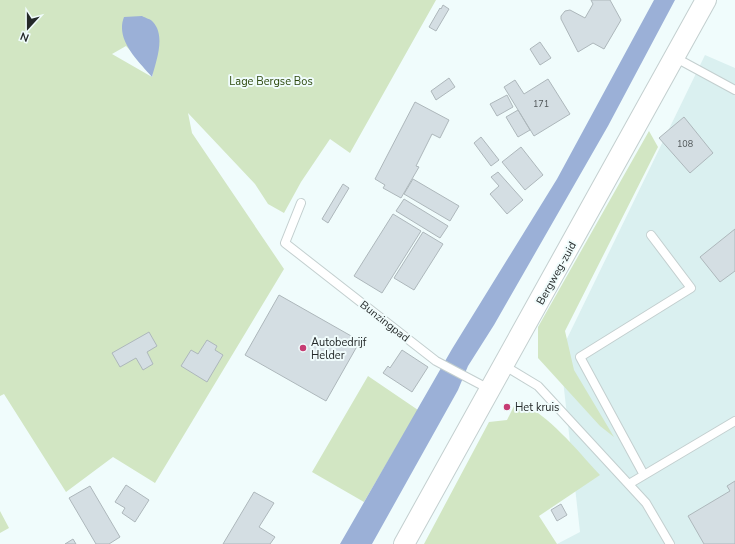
<svg xmlns="http://www.w3.org/2000/svg" width="735" height="544" font-family="'Nunito Sans',sans-serif">
  <style>
    .built { fill: #daf0f0 }
    .green { fill: #d2e6c3; fill-rule: evenodd }
    .water { fill: #9bb0d7 }
    .building { fill: #d4dee3; stroke: #adb7bb }
    .lines { fill: none; stroke-linecap: round; stroke-linejoin: round }
    .service-casing { stroke: #c3cfcf; stroke-width: 10 }
    .tertiary-casing { stroke: #c3cfcf; stroke-width: 22 }
    .service { stroke: #fff; stroke-width: 8 }
    .tertiary { stroke: #fff; stroke-width: 20 }
    .poi-dot { fill: #c63c73; stroke: #f0fcfc; stroke-width: 1.5 }
    .labels { text-anchor: middle; stroke-width: 4; stroke-linejoin: round; paint-order: stroke }
    .number-label { font-size: 9px; fill: #505658 }
    .park-label { font-size: 11px; fill: #2c480c; stroke: #f0fcfc }
    .street-label { font-size: 11px; fill: #242929; stroke: #f0fcfc }
    .poi-label { font-size: 11px; fill: #242929; stroke: #f0fcfc; text-anchor: start }
  </style>
  <rect width="100%" height="100%" fill="#f0fcfc"/>
  <path class="built" d="M 705,55 L 735,68 L 735,544 L 557,544 L 580,532 L 560,353 Z"/>
  <path class="green" d="M 0,0 L 436,0 L 350,153 L 330,139 L 301,182 L 284,213 L 268,204 L 255,184 L 188,113 L 192,133 L 284,269 L 155,483 L 113,457 L 66,492 L 4,394 L 0,396 ZM 126,46 L 153,74 L 152,77 L 112,54 Z
    M 649,131 L 658,147 L 565,331 L 574,370 L 614,437 L 600,426 L 538,358 L 538,327 Z
    M 368,376 L 418,410 L 364,502 L 312,472 Z
    M 517,400 C 551,417 574,447 600,475 L 539,516 L 557,544 L 424,544 L 489,422 L 507,420 Z
    M 0,511 L 9,528 L 0,533 Z"/>
  <path class="water" d="M 654,0 L 675,0 L 608,126 L 494,325 L 468,366 L 458,390 L 372,544 L 340,544 L 452,349 L 557,179 Z
    M 142,16 C 145,18 151,19 153,22 C 166,36 156,61 152,77 C 138,61 115,40 124,17 Z"/>
  <path class="building" d="M 591,0 L 610,0 L 621,20 L 604,49 L 593,43 L 578,52 L 561,19 L 561,16 L 565,11 L 570,10 L 585,18 L 593,4 Z
    M 443,5 L 449,9 L 436,31 L 429,27 L 440,8 L 441,9 Z
    M 540,42 L 551,58 L 540,65 L 530,49 Z
    M 449,78 L 455,87 L 436,100 L 431,91 Z
    M 548,79 L 570,114 L 534,136 L 504,87 L 515,80 L 524,94 Z
    M 507,95 L 513,107 L 497,116 L 490,104 Z
    M 415,102 L 449,120 L 440,138 L 432,134 L 416,166 L 419,167 L 401,198 L 383,188 L 385,185 L 375,179 Z
    M 518,110 L 530,130 L 518,137 L 506,117 Z
    M 684,117 L 713,153 L 690,173 L 659,138 Z
    M 481,137 L 499,160 L 491,166 L 474,143 Z
    M 521,147 L 543,175 L 525,190 L 502,162 Z
    M 498,172 L 523,200 L 507,214 L 490,194 L 499,186 L 491,177 Z
    M 413,179 L 459,206 L 450,221 L 404,194 Z
    M 343,184 L 349,188 L 328,223 L 322,219 Z
    M 404,199 L 448,226 L 440,238 L 396,211 Z
    M 393,214 L 421,231 L 382,293 L 354,276 Z
    M 735,229 L 735,271 L 720,282 L 700,257 Z
    M 423,232 L 443,244 L 414,290 L 394,278 Z
    M 279,295 L 360,341 L 326,401 L 245,355 Z
    M 149,332 L 157,346 L 147,352 L 153,364 L 143,370 L 136,358 L 120,367 L 112,353 Z
    M 207,340 L 217,346 L 215,350 L 223,355 L 207,382 L 181,366 L 191,350 L 198,354 Z
    M 402,350 L 428,367 L 412,392 L 383,373 L 388,366 L 390,368 Z
    M 735,481 L 735,544 L 704,544 L 688,516 L 730,491 L 727,486 Z
    M 126,485 L 149,500 L 135,522 L 122,513 L 125,508 L 115,502 Z
    M 90,486 L 120,537 L 109,544 L 96,544 L 69,498 Z
    M 254,492 L 274,503 L 259,527 L 275,537 L 270,544 L 223,544 Z
    M 561,504 L 567,515 L 557,521 L 551,510 Z
    M 73,539 L 76,544 L 65,544 Z"/>
  <g class="lines">
    <defs>
      <path id="service" d="M 676,58 L 735,90
        M 301,203 L 285,243 L 436,361 L 491,390
        M 505,366 L 538,386 L 646,503 L 670,544
        M 644,475 L 580,357 L 691,288 L 651,235
        M 629,484 L 735,421"/>
      <path id="tertiary" d="M 404,544 L 706,0"/>
    </defs>
    <use href="#service" class="service-casing"/>
    <use href="#tertiary" class="tertiary-casing"/>
    <use href="#service" class="service"/>
    <use href="#tertiary" class="tertiary"/>
  </g>
  <g class="poi-dot">
    <circle cx="303" cy="348" r="4"/>
    <circle cx="507" cy="407" r="4"/>
  </g>
  <g class="labels">
    <g class="number-label">
      <text x="541" y="107">171</text>
      <text x="685" y="147">108</text>
    </g>
    <g class="park-label">
      <text x="271" y="85">Lage Bergse Bos</text>
    </g>
    <g class="street-label">
      <text transform="translate(556 273) rotate(-61)" y="4">Bergweg-zuid</text>
      <text transform="translate(385 321) rotate(38)" y="4">Bunzingpad</text>
    </g>
    <g class="poi-label">
      <text x="311" y="346">Autobedrijf<tspan x="311" dy="13">Helder</tspan></text>
      <text x="515" y="411">Het kruis</text>
    </g>
  </g>
  <g transform="translate(28 28) rotate(201)" stroke="#f0fcfc" stroke-width="3" paint-order="stroke">
  <path d="M0-3L7 15L0 10L-7 15Z" fill="#242929"/>
  <text y="-6" font-size="11" font-weight="bold" text-anchor="middle" fill="#242929">N</text>
  </g>
</svg>
